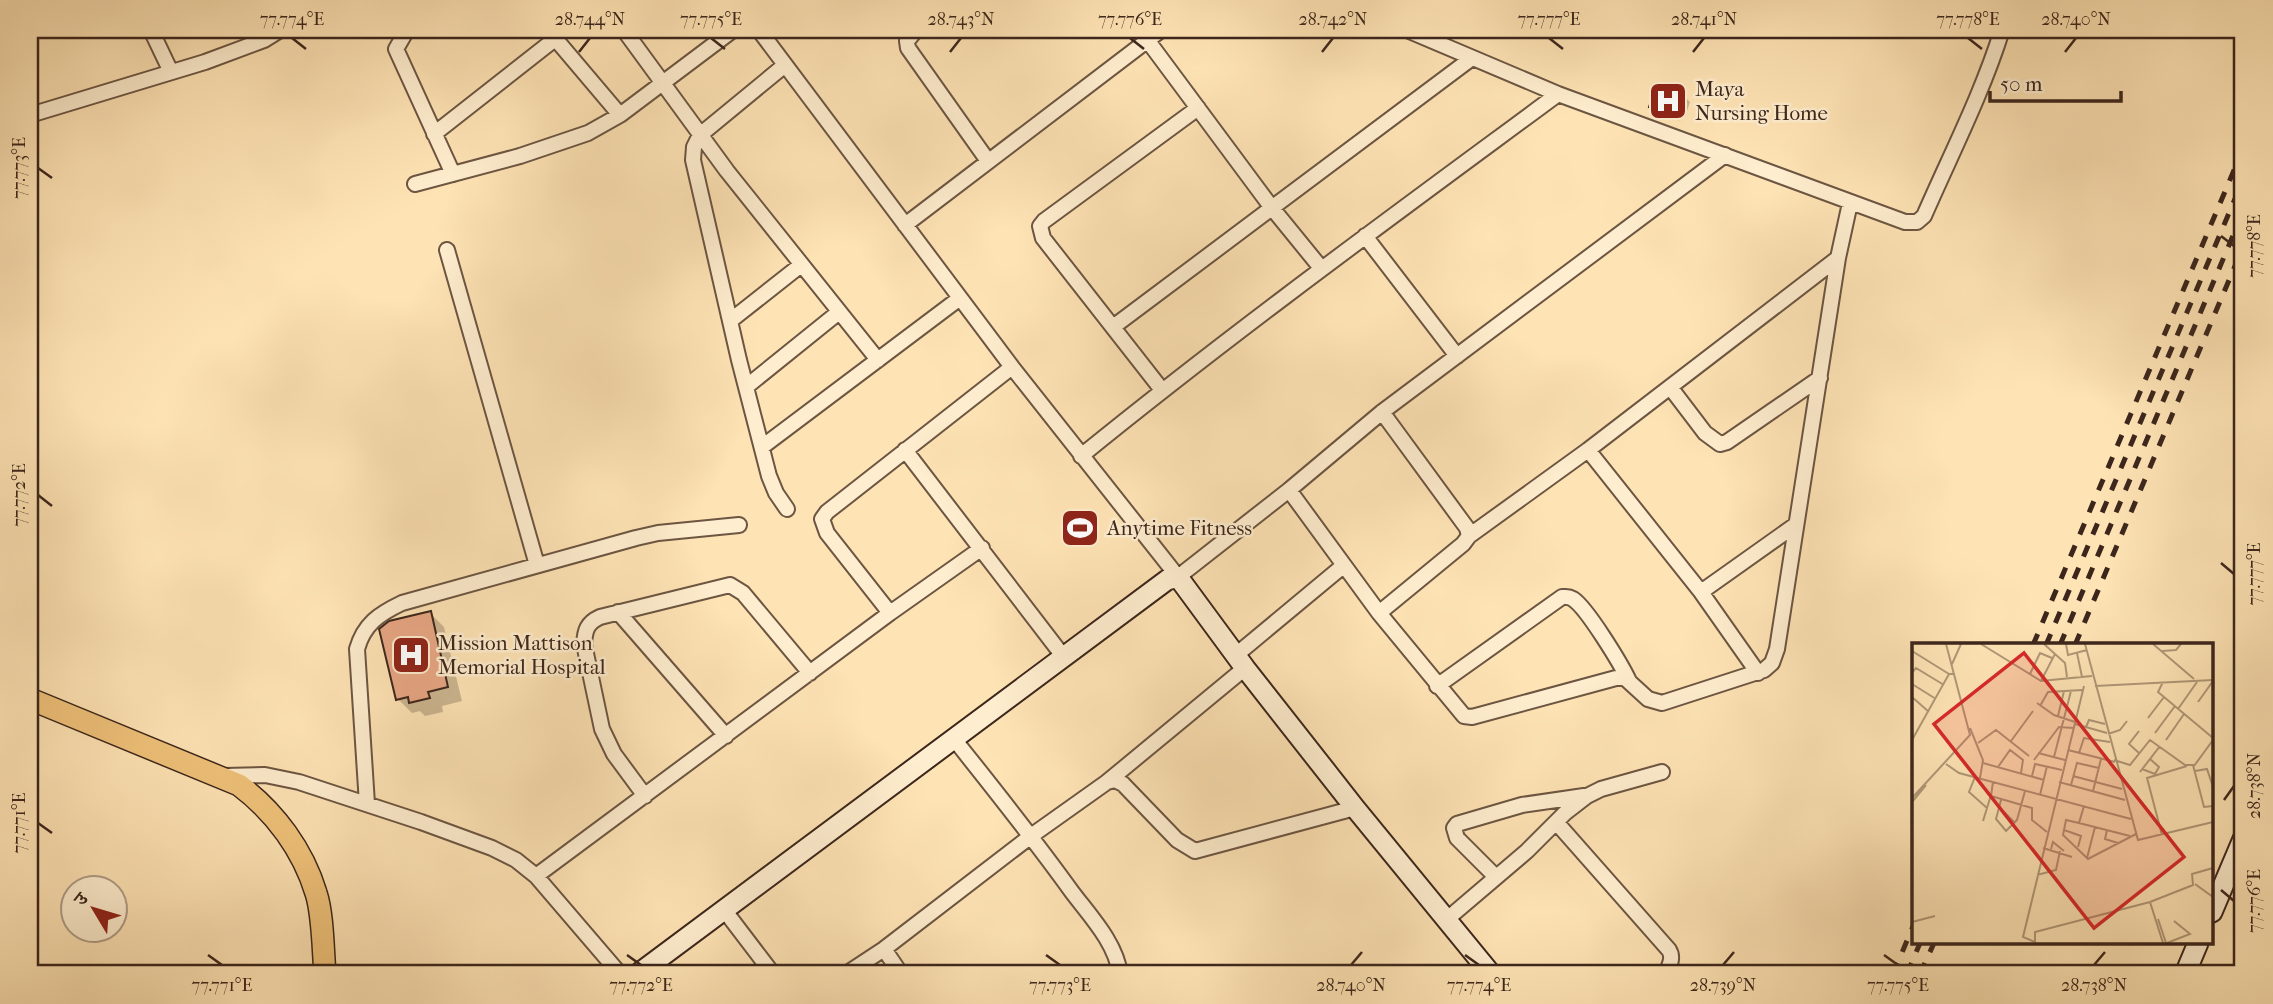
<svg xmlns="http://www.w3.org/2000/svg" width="2273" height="1004" font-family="'IM FELL French Canon','Noto Serif Devanagari',serif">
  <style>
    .shadow { fill: #0003 }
    .building { fill: #e8a784; stroke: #3c261c; stroke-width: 2 }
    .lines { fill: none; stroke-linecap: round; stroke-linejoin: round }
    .street-casing { stroke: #6c5542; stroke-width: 18 }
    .secondary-casing { stroke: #3c261c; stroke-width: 23 }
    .primary-casing { stroke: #3c261c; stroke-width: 24 }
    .street { stroke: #feedce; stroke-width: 14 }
    .secondary { stroke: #feedce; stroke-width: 19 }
    .primary { stroke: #efc27a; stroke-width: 21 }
    .rail { stroke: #3c261c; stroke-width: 5; stroke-dasharray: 12 12; stroke-linecap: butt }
    .ticks { fill: none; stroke: #3c261c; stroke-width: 2.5 }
    .labels { text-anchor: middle; stroke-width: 5; stroke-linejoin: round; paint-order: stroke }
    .poi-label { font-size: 21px; fill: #3c261c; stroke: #feedce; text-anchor: start }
    .inset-road { fill: none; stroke: #b09777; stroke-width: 2 }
    .view { fill: #d62828; fill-opacity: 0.15; stroke: #d62828; stroke-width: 3.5 }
    .inset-edge { fill: none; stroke: #3c261c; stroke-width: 3.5 }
    .neatline { fill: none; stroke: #3c261c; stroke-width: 2.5 }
    .ticks-label { font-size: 18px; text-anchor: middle; fill: #3c261c }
  </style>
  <rect width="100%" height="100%" fill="#fee3b4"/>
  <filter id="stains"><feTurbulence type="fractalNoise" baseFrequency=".00286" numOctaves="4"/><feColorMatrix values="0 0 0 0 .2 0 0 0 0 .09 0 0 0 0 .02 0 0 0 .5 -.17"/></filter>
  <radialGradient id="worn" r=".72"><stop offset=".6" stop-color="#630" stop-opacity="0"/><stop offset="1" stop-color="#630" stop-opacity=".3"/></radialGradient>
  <path class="shadow" d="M 1683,95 L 1690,102 L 1685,117 L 1657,108 L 1657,111 L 1683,122 L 1658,113 L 1651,106 Z
    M 430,613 L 444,627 L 462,701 L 442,706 L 443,712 L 425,716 L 420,711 L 412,713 L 398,699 Z"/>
  <path class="building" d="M 1657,84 L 1684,93 L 1676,116 L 1649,107 Z
    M 431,611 L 448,687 L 428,692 L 430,698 L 409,703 L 408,697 L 396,700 L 379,629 L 389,621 Z"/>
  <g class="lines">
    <defs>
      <path id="street" d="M 151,30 L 171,72
        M 407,30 L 396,49 L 453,174
        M 548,30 L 620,115
        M 624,30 L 727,171 L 878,360
        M 759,30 L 1012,367 L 1178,577 L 1289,490 L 1382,412 L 1725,155
        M 916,30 L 907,41 L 908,48 L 988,161
        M 1407,30 L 1558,94 L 1905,222 L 1917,222 L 1924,216 C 1951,154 1982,94 2002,30
        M 1148,41 L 1272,208 L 1321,268
        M 785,65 L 700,135 L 694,147 L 693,160 L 739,360 L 769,476 L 776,493 L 787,509
        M 30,115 L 205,62 L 264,40 L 280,30
        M 434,134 L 555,39
        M 415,184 L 520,156 L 588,133 L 620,115 L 733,30
        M 905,225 L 1161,30
        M 1365,236 L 1457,356
        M 447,250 L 537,565
        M 730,321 L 801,265
        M 1113,327 L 1472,58
        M 746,387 L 839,312
        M 1670,387 L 1705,433 L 1720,444 L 1727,442 L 1820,378
        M 1162,390 L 1043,238 L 1040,226 L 1044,221 L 1198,108
        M 1382,412 L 1467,528 L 1469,536 L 1463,544 L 1379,613 L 1464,716 L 1472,717 L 1616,678 L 1625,678 L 1648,699 L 1662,703 L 1764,670 L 1772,663 L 1777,649 L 1838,258 L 1850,203
        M 762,447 L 960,298
        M 905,450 L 1063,656
        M 1588,450 L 1701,592 L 1758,673
        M 1081,456 C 1236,330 1397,213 1558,94
        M 1289,490 L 1379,613
        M 1469,536 L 1588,450 L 1838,258
        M 1701,592 L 1794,526
        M 618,612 L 726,736
        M 890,613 L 827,533 L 822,519 L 827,512 L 1012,367
        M 1236,655 L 1343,566
        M 1437,686 L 1562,597 C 1568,597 1568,596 1573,599 C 1587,608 1621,664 1629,681
        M 954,739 C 994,789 1034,839 1072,892 C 1090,916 1116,943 1120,974
        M 224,776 L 265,775 L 299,782 L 421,822 L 492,848 L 516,860 L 536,876 L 620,974
        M 1107,782 L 1245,668
        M 645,796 L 614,754 L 602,729 L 584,644 C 585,630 587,623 600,617 L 730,585 L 743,593 L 810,673
        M 367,804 L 357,649 C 364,624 379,614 402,603 L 636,538 L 658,533 L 739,525
        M 1556,822 L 1669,950 C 1674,958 1669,966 1666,974
        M 536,876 L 890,613 L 982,548
        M 1496,877 L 1457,838 L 1454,828 L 1457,824 L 1522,805 L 1584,796
        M 725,911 L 773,974
        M 1446,920 L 1527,851 L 1565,813 L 1587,796 L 1601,789 L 1662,772
        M 884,949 L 901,974
        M 846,974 L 884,949 L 1031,836 L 1107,782 L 1115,780 L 1123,784 L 1177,840 L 1195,851 L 1355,808"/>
      <path id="secondary" d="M 2212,912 L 2243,839
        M 638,974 L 1167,580 L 1178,577 L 1245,668 L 1355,808 L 1491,974
        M 2185,974 L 2198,943"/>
      <path id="primary" d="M 30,699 L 239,785 C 275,812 303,850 316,893 C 323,914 323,951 325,974"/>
    </defs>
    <use href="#street" class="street-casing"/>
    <use href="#secondary" class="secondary-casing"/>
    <use href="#primary" class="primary-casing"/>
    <use href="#street" class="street"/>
    <use href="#secondary" class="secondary"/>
    <use href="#primary" class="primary"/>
    <path class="rail" d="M 2033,645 L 2243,149
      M 2046,645 L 2243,180
      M 2060,645 L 2243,212
      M 2075,645 L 2243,247
      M 1893,974 L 1914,924
      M 1907,974 L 1920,943
      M 1920,974 L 1934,943"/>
  </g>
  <path class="ticks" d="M 292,38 L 306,49M 711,38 L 725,49M 1130,38 L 1144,49M 1549,38 L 1563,49M 1968,38 L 1982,49M 579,52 L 590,38M 950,52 L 961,38M 1322,52 L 1333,38M 1693,52 L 1704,38M 2065,52 L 2076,38M 38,168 L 52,178M 2221,236 L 2234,246M 38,495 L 52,506M 2221,563 L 2234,574M 2224,800 L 2234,786M 38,823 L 52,833M 2221,890 L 2234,901M 208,955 L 222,965M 627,955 L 641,965M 1046,955 L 1060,965M 1465,955 L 1479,965M 1884,955 L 1898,965M 1351,965 L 1362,952M 1723,965 L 1734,952M 2094,965 L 2105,952"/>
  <defs>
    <symbol id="hospital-square" viewBox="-11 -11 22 22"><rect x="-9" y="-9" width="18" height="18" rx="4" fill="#8f2418" stroke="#feedce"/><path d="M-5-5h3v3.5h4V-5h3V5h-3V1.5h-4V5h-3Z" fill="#fff"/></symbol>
    <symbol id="stadium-square" viewBox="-11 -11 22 22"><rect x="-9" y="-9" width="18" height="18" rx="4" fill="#8f2418" stroke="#feedce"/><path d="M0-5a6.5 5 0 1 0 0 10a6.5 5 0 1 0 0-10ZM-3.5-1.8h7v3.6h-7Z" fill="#fff"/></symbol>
  </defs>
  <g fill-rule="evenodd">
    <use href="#hospital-square" x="1646" y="79" width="44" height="44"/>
    <use href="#stadium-square" x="1058" y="506" width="44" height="44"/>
    <use href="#hospital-square" x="389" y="633" width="44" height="44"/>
  </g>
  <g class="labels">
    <g class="poi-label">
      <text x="1695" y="96">Maya<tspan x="1695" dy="24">Nursing Home</tspan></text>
      <text x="1107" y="535">Anytime Fitness</text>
      <text x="438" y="650">Mission Mattison<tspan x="438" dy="24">Memorial Hospital</tspan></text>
    </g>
  </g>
  <g transform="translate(1912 643)">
    <rect width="301" height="301" fill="#fee3b4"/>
    <path class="inset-road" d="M 69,1 L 129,38 L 180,33M 154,1 L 156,12 L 175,7M 173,1 L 226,197 L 301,179M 241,1 L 282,36M 0,8 L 37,31M 250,8 L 264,7 L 269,1M 165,10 L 170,34M 143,11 L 153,20 L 155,34M 40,21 L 49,1M 0,30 L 4,25 L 32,42M 118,31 L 128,10 L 140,15M 129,38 L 143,11 L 132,1M 251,39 L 246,49 L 301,95M 0,41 L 24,56M 183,43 L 301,37M 0,54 L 17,69M 286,59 L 301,38M 125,60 L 142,72 L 163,79M 128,63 L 136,49 L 170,47M 266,66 L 285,39M 146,73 L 152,48M 236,75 L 252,54M 163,81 L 195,90M 174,84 L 177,77 L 193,81M 58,85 L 71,117 L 68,135M 227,88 L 217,101 L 227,110M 243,90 L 263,63M 196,91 L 208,87 L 215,78M 0,97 L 37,31 L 42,31M 254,97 L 272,71M 99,98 L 121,68M 66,100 L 84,87 L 117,113M 156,107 L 203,119M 126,110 L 153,117M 167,110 L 172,95 L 198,99M 142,114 L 159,48M 122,117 L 147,84 L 162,85M 202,117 L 218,122 L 238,97 L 273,122 L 281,122 L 292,164 L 301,163M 71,120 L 132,137M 34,121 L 47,130 L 219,176M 282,123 L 301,97M 86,124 L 98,107 L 111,117 L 109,130M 230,126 L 243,131 L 247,124 L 238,116M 283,128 L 295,126 L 301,144M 228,129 L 248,103M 120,133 L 123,121 L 150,127M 161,133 L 210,146M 63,134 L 57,149 L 75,165M 81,139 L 79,153 L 120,165 L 120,177 L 135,189M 147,139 L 213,157M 159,142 L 165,120 L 187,125M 181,148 L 189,116M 128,152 L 135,123M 0,155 L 58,92 L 34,1M 89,157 L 84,176 L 94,188 L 105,177 L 113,148M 0,159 L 14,142M 172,163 L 167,180 L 154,177 L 151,192 L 176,216 L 224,191M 87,164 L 103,180M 71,178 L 79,152M 167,180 L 218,193M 152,187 L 169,193 L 166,204M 195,187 L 193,196 L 206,200M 250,192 L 235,135 L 275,123M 131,205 L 160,214M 139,206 L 141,199 L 152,208M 175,215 L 183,184M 125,232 L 144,227 L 148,208M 283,241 L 301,254M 238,259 L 251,300M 246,276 L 254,300M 0,279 L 23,273M 123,299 L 111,294 L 172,43M 123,300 L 123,289 L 238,259 L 281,242 L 280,231 L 301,225M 255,300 L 278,291 L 262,278"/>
    <path class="view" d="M 112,10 L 272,214 L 182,285 L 22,81 Z"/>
    <rect width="301" height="301" class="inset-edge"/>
  </g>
  <rect width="2273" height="1004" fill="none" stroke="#fee3b4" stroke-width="77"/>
  <g transform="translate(94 909) rotate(308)"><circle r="33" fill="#feedce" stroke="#b09d87" stroke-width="2"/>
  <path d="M0-5L12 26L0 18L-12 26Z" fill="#8f2418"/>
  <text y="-10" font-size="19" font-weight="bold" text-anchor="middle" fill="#3c261c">उ</text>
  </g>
  <path d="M1990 91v10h131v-10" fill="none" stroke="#3c261c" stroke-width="3.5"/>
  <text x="2000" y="91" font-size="21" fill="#3c261c" stroke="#feedce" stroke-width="5" paint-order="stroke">50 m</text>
  <rect x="38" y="38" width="2196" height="927" class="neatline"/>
  <g class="ticks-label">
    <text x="292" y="25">77.774°E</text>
    <text x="590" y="25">28.744°N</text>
    <text x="711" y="25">77.775°E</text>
    <text x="961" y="25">28.743°N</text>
    <text x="1130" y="25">77.776°E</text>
    <text x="1333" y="25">28.742°N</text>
    <text x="1549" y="25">77.777°E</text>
    <text x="1704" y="25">28.741°N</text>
    <text x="1968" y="25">77.778°E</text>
    <text x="2076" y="25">28.740°N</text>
    <text transform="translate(19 168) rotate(-90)" y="6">77.773°E</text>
    <text transform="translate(2254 246) rotate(-90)" y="6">77.778°E</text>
    <text transform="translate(19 495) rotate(-90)" y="6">77.772°E</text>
    <text transform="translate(2254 574) rotate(-90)" y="6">77.777°E</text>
    <text transform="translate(2254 786) rotate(-90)" y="6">28.738°N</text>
    <text transform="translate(19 823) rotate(-90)" y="6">77.771°E</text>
    <text transform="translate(2254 901) rotate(-90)" y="6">77.776°E</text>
    <text x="222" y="991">77.771°E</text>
    <text x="641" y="991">77.772°E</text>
    <text x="1060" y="991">77.773°E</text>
    <text x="1351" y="991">28.740°N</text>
    <text x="1479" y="991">77.774°E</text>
    <text x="1723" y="991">28.739°N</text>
    <text x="1898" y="991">77.775°E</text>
    <text x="2094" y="991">28.738°N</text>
  </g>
  <rect width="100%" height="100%" filter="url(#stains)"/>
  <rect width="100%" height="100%" fill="url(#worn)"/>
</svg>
